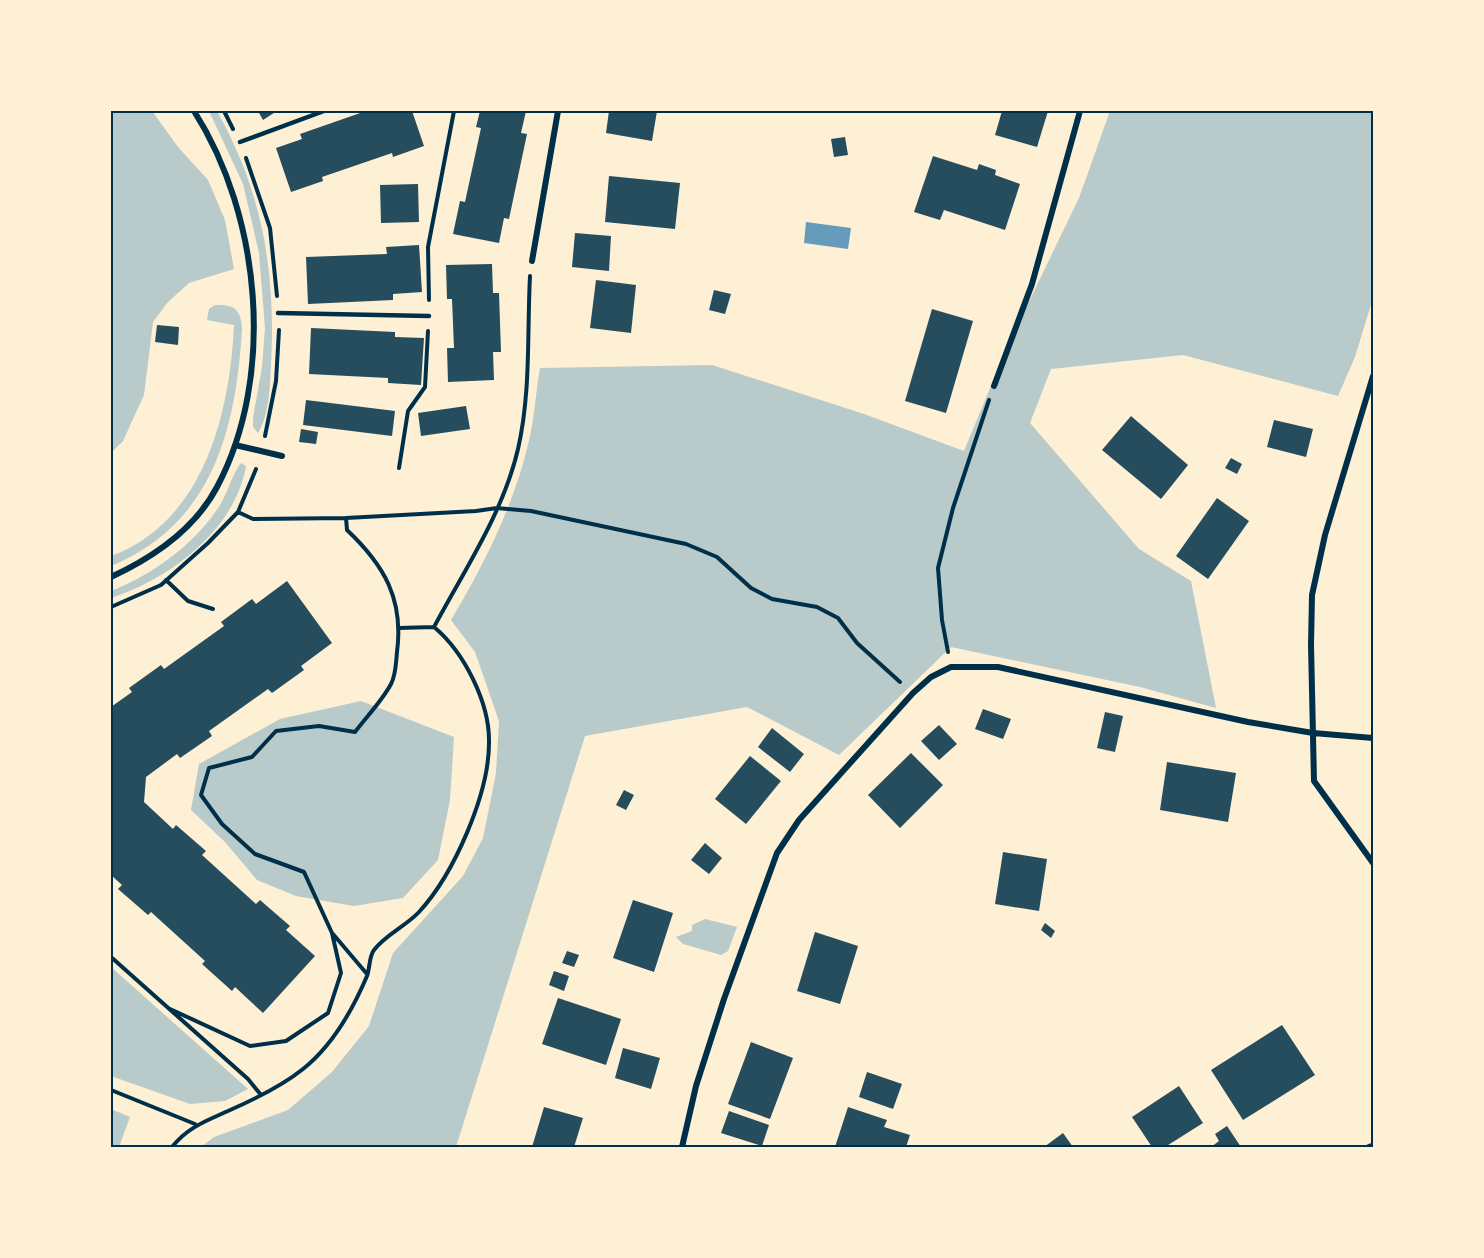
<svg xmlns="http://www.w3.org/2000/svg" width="1484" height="1258" font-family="'Golos Text',sans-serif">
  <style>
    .green { fill: #b9caca }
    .water { fill: #669bbc }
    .building { fill: #264d5e }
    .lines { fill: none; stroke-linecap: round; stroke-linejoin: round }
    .path { stroke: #003049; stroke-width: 4 }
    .service { stroke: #003049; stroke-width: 4.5 }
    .minor { stroke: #003049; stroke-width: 6 }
    .neatline { fill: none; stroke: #003049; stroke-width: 2 }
  </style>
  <rect width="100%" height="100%" fill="#fdf0d5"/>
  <path class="green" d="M 111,111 L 152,111 L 178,147 L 208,180 L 225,220 L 234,269 L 189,283 L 168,302 L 153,322 L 144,395 L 123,441 L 111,453 Z
    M 209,111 L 217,111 C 263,193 276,273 271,366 C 270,386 269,416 258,433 L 253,427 L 253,418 L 262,367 L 265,328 L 259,253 L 243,184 Z
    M 1110,111 L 1373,111 L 1373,298 L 1355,357 L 1338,396 L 1183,355 L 1051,369 L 1030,423 L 1139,549 L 1191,581 L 1216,708 L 1140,687 L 951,647 L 839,755 L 747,707 L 585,736 L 456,1147 L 201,1147 L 214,1137 L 288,1110 L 332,1072 L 369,1026 L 393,953 L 463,876 L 483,838 L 496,773 L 499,721 L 475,652 L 451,620 C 485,563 516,501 530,436 C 535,413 536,390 540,368 L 712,365 L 864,414 L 964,451 L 1007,347 L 1079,198 Z
    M 215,305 C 234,304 241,309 242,329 C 236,429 213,524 111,566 L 111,556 C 204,522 230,413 234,325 L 207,320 L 209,309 Z
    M 241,463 L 246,466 C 235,530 170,579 111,598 L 111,591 C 154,574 195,544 220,505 C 228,492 232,474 241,463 Z
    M 361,701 L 454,737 L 450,800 L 438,860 L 403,898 L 354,906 L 296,896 L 257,880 L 225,842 L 191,810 L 199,764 L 280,719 Z
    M 705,919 L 737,927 L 728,951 L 721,955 L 683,944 L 676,937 L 692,931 L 692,925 Z
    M 111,967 L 248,1089 L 225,1101 L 190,1104 L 111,1076 Z
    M 111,1109 L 130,1117 L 119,1147 L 111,1147 Z"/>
  <path class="water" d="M 806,222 L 851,228 L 848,249 L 804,243 Z"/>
  <path class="building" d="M 258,111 L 277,111 L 263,120 Z
    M 366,111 L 412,111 L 424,146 L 393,157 L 392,153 L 322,177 L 323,181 L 291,192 L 276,148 L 302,139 L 300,134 Z
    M 480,111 L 526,111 L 521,133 L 527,134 L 509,219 L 504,218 L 499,243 L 453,234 L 460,201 L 465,202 L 481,128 L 476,127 Z
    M 609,111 L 657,111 L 652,141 L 606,133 Z
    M 1002,111 L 1048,111 L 1037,147 L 995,135 Z
    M 845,137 L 848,155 L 834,157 L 831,139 Z
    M 933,156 L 977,170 L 979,164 L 996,170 L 995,175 L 1020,184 L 1005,230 L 944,210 L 940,220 L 914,212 Z
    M 609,176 L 680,183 L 675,229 L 605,222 Z
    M 418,184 L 419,222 L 381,223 L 380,185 Z
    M 575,233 L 611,236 L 609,271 L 572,267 Z
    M 419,245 L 422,292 L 393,294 L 393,300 L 308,304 L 306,257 L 387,254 L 386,247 Z
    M 492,264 L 493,293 L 499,293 L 501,352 L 493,352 L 494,380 L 448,382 L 447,348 L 454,348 L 452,299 L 447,299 L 446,265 Z
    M 596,280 L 636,285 L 631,333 L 590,328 Z
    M 714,290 L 731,294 L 725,314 L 709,310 Z
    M 932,309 L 973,321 L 946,413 L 905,401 Z
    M 157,325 L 179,327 L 178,345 L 155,342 Z
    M 311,328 L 395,332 L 395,337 L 424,338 L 421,385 L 388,383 L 388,378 L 309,374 Z
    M 306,400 L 395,411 L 392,436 L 303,425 Z
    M 466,406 L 470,429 L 421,436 L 418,413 Z
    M 1131,416 L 1188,465 L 1161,499 L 1102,450 Z
    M 1274,420 L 1313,429 L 1306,457 L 1267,447 Z
    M 301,429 L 318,432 L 316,444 L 299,442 Z
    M 1231,458 L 1242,464 L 1237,474 L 1225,468 Z
    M 1217,498 L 1249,521 L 1208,579 L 1176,556 Z
    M 287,581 L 332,643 L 301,666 L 304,670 L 272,693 L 268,689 L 209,731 L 212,736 L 180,758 L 177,754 L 146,777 L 144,802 L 173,829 L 176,825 L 206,851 L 202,855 L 256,904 L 260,900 L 290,926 L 286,930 L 315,956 L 263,1013 L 235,987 L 232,991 L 202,964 L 205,961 L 151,912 L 148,915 L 118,889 L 122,885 L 111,875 L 111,707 L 132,692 L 129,688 L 161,665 L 164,669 L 224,626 L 221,622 L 252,599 L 256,604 Z
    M 983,709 L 1011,719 L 1003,739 L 975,729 Z
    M 1105,712 L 1123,716 L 1115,752 L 1097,748 Z
    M 939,725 L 957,744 L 939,760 L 921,741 Z
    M 772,728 L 804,754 L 790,772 L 758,747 Z
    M 911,753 L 943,785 L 900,828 L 868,795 Z
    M 750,756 L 781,781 L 746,824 L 715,799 Z
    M 1167,762 L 1236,773 L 1228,822 L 1160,810 Z
    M 624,790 L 634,795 L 626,810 L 616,805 Z
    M 705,843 L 722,858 L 709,874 L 691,860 Z
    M 1003,852 L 1047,859 L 1039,911 L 995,904 Z
    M 633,900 L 673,913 L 654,972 L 613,958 Z
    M 1045,923 L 1055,931 L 1051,938 L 1041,930 Z
    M 815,932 L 858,946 L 840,1004 L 797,991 Z
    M 567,951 L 579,955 L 574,967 L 562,963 Z
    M 554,971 L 569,976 L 564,991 L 549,985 Z
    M 558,998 L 621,1019 L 606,1065 L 542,1044 Z
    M 1282,1025 L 1315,1075 L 1243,1120 L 1211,1070 Z
    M 751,1042 L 793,1058 L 770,1119 L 728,1104 Z
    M 623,1048 L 660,1058 L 651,1089 L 615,1078 Z
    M 867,1072 L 902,1084 L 893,1109 L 859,1097 Z
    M 1179,1086 L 1203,1123 L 1165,1147 L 1152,1147 L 1132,1117 Z
    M 544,1107 L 583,1118 L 574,1147 L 532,1147 Z
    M 848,1107 L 887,1120 L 884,1127 L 910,1135 L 906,1147 L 835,1147 Z
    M 729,1111 L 769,1125 L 762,1146 L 721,1133 Z
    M 1227,1126 L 1241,1147 L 1211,1147 L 1219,1141 L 1215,1134 Z
    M 1063,1133 L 1073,1147 L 1044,1147 Z"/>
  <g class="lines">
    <path class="path" d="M 224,111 L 233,129
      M 246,158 L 270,228 L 277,296
      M 429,300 L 428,247 L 454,111
      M 265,436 L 276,381 L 279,330
      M 399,468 L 408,411 L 425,387 L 428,331
      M 238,512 L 253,519 L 346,518 L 476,511 L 497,508 L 531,511 L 686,544 L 717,557 L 751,588 L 772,599 L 817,607 L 838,618 L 857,643 L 900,682
      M 166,580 L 188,601 L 213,609
      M 111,607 L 161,585 L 208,543 L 238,512 L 256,469
      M 399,628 L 434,627
      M 948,652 L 942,620 L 938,568 L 953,508 L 989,400
      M 333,934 L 367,974
      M 111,957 L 248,1079 L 261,1095
      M 170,1009 L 250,1046 L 286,1041 L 328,1013 L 341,973 L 332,933 L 304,872 L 255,854 L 222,824 L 201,795 L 209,768 L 252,757 L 276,731 L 319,726 L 355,732 C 367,716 382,701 391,684 C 396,675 396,662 397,652 C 404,599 384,565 347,530 L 346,518
      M 111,1090 L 195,1124
      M 172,1147 C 188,1127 206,1121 228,1111 C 253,1100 282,1086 303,1069 C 332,1046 353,1009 367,976 C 370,968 369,956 374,950 C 385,935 406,926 419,912 C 454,874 489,794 489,743 C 490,703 464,652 434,627 C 465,569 503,513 518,449 C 531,392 527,334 530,276"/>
    <path class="service" d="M 240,142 L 324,111
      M 278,313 L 429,316"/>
    <path class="minor" d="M 532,261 L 558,111
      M 1373,376 L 1325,535 L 1312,595 L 1311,645 L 1314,781 L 1373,863
      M 994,386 L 1032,284 L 1080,111
      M 235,445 L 282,456
      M 111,577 C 152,558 195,529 217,487 C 276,376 261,216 194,111
      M 682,1147 L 696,1086 L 724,999 L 777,853 L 799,820 L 913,693 L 931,677 L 951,667 L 998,667 L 1248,722 L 1313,733 L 1373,738
      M 1369,1147 L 1373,1146"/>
  </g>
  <rect width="1484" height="1258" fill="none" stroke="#fdf0d5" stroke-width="225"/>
  <rect x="112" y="112" width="1260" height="1034" class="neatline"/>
</svg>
